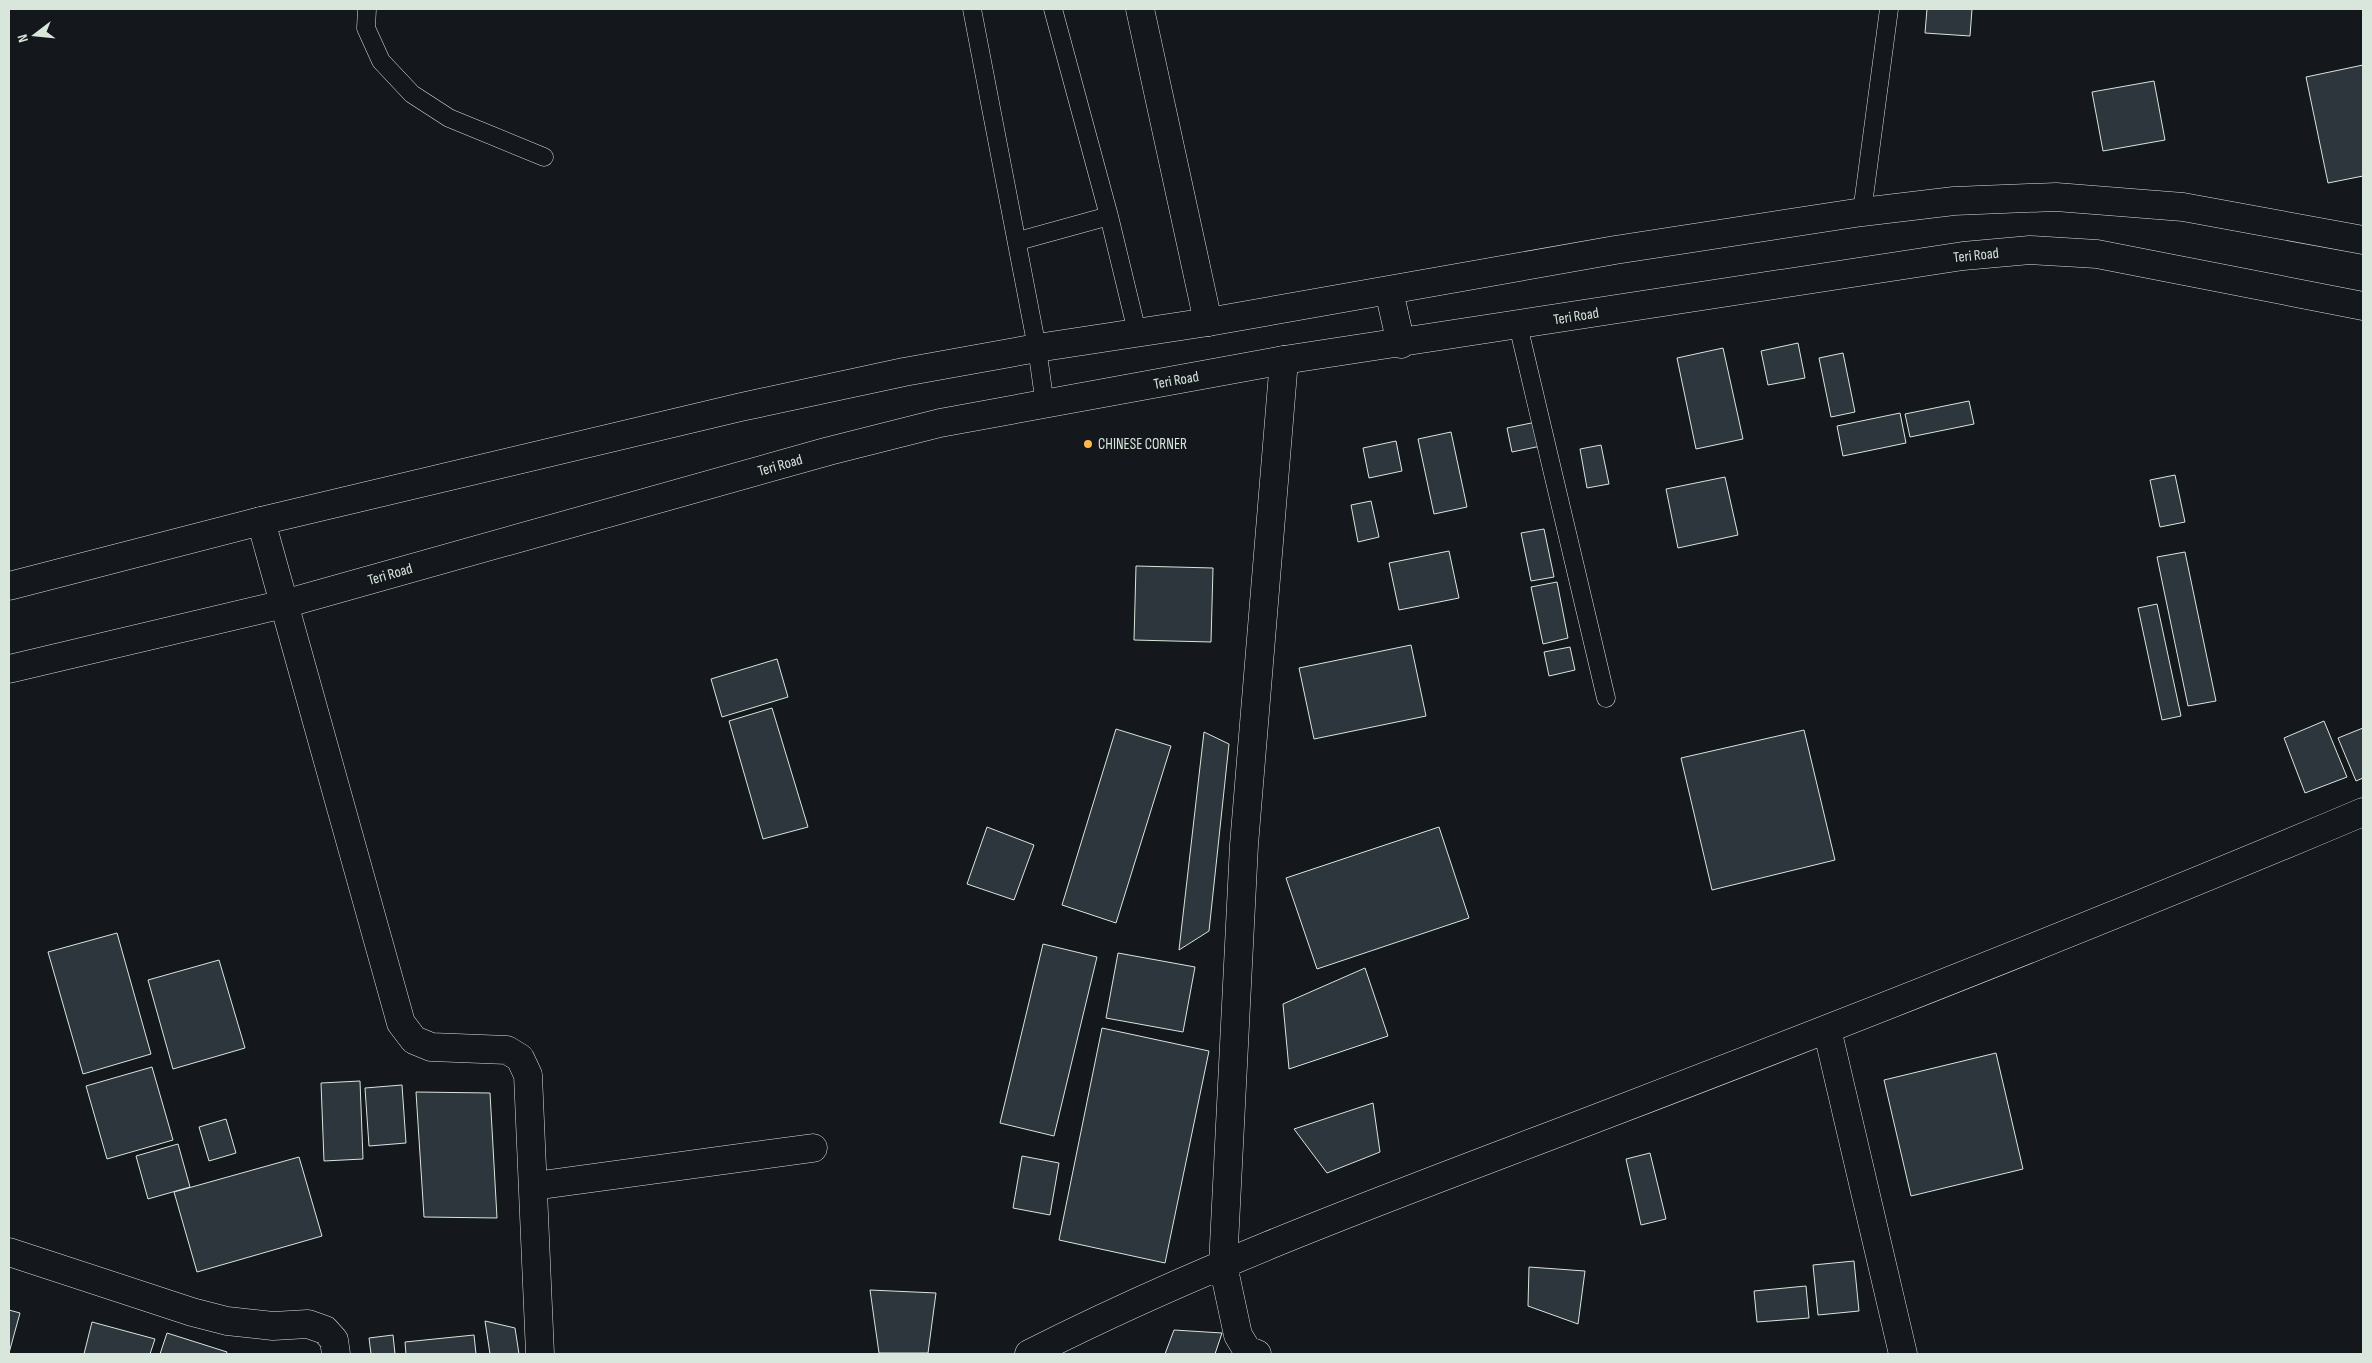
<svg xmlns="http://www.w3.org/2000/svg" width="2372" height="1363" font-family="'Sofia Sans Condensed',sans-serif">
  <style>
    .building { fill: #2c363c; stroke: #d8e6dc }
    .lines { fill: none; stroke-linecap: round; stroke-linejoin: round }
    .service-casing { stroke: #d8e6dc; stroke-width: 19 }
    .minor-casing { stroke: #d8e6dc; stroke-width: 29 }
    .tertiary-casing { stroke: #d8e6dc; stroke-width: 29 }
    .service { stroke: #14181c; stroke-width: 18 }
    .minor { stroke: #14181c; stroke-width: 28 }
    .tertiary { stroke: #14181c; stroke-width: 28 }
    .poi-dot { fill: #ffb74d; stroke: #14181c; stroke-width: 2 }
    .labels { text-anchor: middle; stroke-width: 4; stroke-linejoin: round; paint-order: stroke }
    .street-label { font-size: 15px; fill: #d8e6dc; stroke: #14181c }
    .poi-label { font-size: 15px; fill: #d8e6dc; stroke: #14181c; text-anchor: start }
  </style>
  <rect width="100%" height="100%" fill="#14181c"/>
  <path class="building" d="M 1927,9 L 1972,9 L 1970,36 L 1925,33 Z
    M 2363,65 L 2363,176 L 2328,183 L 2306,77 Z
    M 2154,81 L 2165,140 L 2103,151 L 2092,92 Z
    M 1798,343 L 1805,378 L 1768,385 L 1761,351 Z
    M 1723,348 L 1743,439 L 1696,449 L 1677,358 Z
    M 1843,353 L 1855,412 L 1831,417 L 1819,358 Z
    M 1969,401 L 1974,424 L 1910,437 L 1905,414 Z
    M 1900,413 L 1906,443 L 1843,456 L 1837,426 Z
    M 1536,422 L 1541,446 L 1512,452 L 1507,428 Z
    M 1451,432 L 1467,507 L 1434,514 L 1418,439 Z
    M 1396,441 L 1402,471 L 1369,478 L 1363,448 Z
    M 1601,445 L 1609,484 L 1587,488 L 1580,449 Z
    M 2175,475 L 2185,522 L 2160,527 L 2150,480 Z
    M 1725,477 L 1738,535 L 1678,548 L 1666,489 Z
    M 1371,501 L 1379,537 L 1358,542 L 1351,505 Z
    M 1544,529 L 1554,577 L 1531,581 L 1521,533 Z
    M 1449,551 L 1459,598 L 1399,610 L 1389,563 Z
    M 2185,552 L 2216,701 L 2188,706 L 2157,557 Z
    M 1136,566 L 1213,568 L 1211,642 L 1134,640 Z
    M 1557,582 L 1568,638 L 1543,644 L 1531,587 Z
    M 2157,604 L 2181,716 L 2162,720 L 2138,608 Z
    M 1411,645 L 1426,716 L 1314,739 L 1299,668 Z
    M 1570,647 L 1575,670 L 1549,676 L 1544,652 Z
    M 777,659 L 788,697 L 722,717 L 711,679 Z
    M 772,708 L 808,827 L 763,839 L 729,721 Z
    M 2324,721 L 2347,777 L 2305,793 L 2284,738 Z
    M 2363,728 L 2363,778 L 2356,781 L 2338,738 Z
    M 1116,729 L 1171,746 L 1116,923 L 1062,905 Z
    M 1804,730 L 1835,860 L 1712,890 L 1681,758 Z
    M 1204,732 L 1229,744 L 1209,931 L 1179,950 Z
    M 987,827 L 1034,845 L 1014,900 L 967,884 Z
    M 1439,827 L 1469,918 L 1317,969 L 1286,878 Z
    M 117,933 L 151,1054 L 83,1074 L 48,952 Z
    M 1043,944 L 1097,957 L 1054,1136 L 1000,1123 Z
    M 1118,953 L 1195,967 L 1183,1032 L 1106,1018 Z
    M 219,960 L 245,1048 L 173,1069 L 148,980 Z
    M 1365,968 L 1388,1036 L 1289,1069 L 1283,1004 Z
    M 1102,1028 L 1209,1051 L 1165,1263 L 1059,1240 Z
    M 1996,1053 L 2023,1169 L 1911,1196 L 1884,1080 Z
    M 152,1067 L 173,1140 L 107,1159 L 86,1086 Z
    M 360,1081 L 363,1159 L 324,1161 L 321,1083 Z
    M 402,1085 L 406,1143 L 369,1146 L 365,1088 Z
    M 416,1092 L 490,1093 L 497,1218 L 424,1217 Z
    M 1373,1103 L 1380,1152 L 1327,1173 L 1294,1129 Z
    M 226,1119 L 236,1153 L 209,1161 L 199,1127 Z
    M 178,1144 L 190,1187 L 148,1199 L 136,1156 Z
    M 1650,1153 L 1666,1219 L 1641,1225 L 1626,1159 Z
    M 1022,1156 L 1059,1163 L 1050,1215 L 1013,1208 Z
    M 299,1157 L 322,1236 L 197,1272 L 174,1192 Z
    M 1854,1261 L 1859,1311 L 1818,1315 L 1813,1265 Z
    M 1529,1267 L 1585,1271 L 1578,1324 L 1528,1306 Z
    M 1806,1286 L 1809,1318 L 1757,1322 L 1754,1291 Z
    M 870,1290 L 936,1293 L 928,1353 L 879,1353 Z
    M 9,1310 L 20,1313 L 9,1353 Z
    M 485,1321 L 515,1328 L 519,1354 L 490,1354 Z
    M 92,1322 L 155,1339 L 150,1354 L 84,1354 Z
    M 1174,1330 L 1222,1333 L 1215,1354 L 1165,1354 Z
    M 167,1333 L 227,1352 L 226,1354 L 160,1354 Z
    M 393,1335 L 395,1354 L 371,1354 L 369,1338 Z
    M 474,1335 L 476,1354 L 406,1354 L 405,1342 Z"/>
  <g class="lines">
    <defs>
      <path id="service" d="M 367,9 L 366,28 L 381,61 L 412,94 L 449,118 L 544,157
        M 972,9 L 1037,348 L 1045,405
        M 1053,9 L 1109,216 L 1137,332
        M 1862,212 L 1889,9
        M 1018,241 L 1109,216
        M 1518,325 L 1606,698"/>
      <path id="minor" d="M 1140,9 L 1208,322
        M 261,521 L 401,1023 L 414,1040 L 431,1047 L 507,1050 L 520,1058 L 528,1075 L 540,1354
        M 1827,1029 L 1903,1354
        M 534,1186 L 813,1148
        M 9,1252 L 192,1312 L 227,1321 L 273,1326 L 308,1324 L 325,1330 L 334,1340 L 336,1354
        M 1029,1354 C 1216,1259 1415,1188 1610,1113 C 1863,1016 2114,917 2363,812
        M 1257,1354 L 1247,1350 L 1238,1335 L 1223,1265 L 1244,845 L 1284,360"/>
      <path id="tertiary" d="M 1389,291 L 1401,344
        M 9,586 L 261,521 L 741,407 L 904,372 L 1037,348 L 1208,322 L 1615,250 L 1862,212 L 1954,201 L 2056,197 L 2183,207 L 2363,240
        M 9,669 L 284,604 L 829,451 L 940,423 L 1284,360 L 1963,256 L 2030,250 L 2097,254 L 2363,306"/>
    </defs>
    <use href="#service" class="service-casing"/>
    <use href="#minor" class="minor-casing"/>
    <use href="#tertiary" class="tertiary-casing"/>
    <use href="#service" class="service"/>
    <use href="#minor" class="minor"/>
    <use href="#tertiary" class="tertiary"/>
  </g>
  <circle class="poi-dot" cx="1088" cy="444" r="5"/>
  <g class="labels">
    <g class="street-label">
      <text transform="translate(1976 255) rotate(-6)" y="5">Teri Road</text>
      <text transform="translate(1576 316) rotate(-9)" y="5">Teri Road</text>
      <text transform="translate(1176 380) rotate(-10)" y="5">Teri Road</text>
      <text transform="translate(780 465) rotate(-16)" y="5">Teri Road</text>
      <text transform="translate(390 574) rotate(-16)" y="5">Teri Road</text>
    </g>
    <g class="poi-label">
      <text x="1098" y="449">CHINESE CORNER</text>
    </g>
  </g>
  <rect width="2372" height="1363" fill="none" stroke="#d8e6dc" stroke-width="20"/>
  <g transform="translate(35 35) rotate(254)" stroke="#14181c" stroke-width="4" paint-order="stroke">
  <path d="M0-4L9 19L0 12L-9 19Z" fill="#d8e6dc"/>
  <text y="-8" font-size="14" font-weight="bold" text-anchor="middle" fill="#d8e6dc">N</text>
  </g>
</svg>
